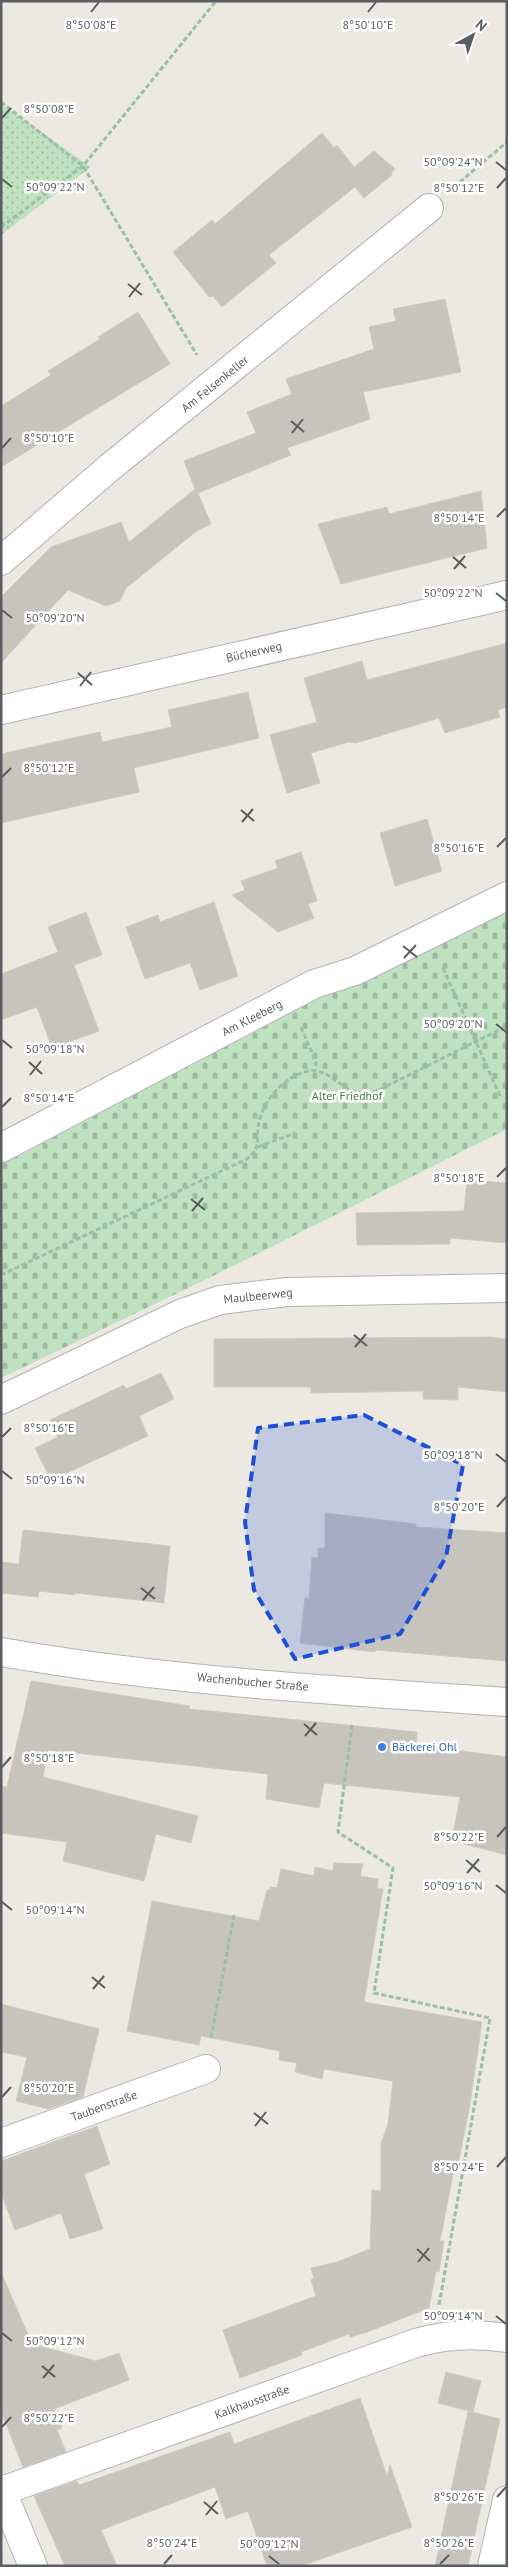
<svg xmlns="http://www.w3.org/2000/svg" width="508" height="2567" font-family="'PT Sans',sans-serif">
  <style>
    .cemetery { fill: url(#cemetery-stones) }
    .garden { fill: url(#garden-dots) }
    .building { fill: #c7c4be; stroke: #cfcbc0 }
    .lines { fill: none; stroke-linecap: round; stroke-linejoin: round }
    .minor-casing { stroke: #b2b4b8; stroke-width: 30 }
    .tertiary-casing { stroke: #b2b4b8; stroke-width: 30 }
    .path { stroke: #9ac1a6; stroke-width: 3; stroke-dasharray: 5 2.5; stroke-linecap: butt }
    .minor { stroke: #fff; stroke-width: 28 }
    .tertiary { stroke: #fff; stroke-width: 28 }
    .marked { fill: #1d4ed8; fill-opacity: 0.2; stroke: #1d4ed8; stroke-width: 4; stroke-dasharray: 10 6; stroke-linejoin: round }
    .ticks { fill: none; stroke: #5a5d61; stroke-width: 2 }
    .shop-dot { fill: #3f7fe0; stroke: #fff; stroke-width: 2 }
    .labels { text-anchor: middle; stroke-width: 5; stroke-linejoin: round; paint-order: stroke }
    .street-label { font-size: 12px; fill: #5a5d61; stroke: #fff }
    .park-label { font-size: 12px; fill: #3c7e40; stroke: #fff }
    .shop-label { font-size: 12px; fill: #366cbe; stroke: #fff; text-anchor: start }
    .ticks-label { font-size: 12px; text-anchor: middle; fill: #5a5d61; stroke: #fff; stroke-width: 5; stroke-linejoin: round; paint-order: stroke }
  </style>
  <defs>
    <pattern id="cemetery-stones" width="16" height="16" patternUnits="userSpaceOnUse" patternTransform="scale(1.25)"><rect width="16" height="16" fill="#c0e1c0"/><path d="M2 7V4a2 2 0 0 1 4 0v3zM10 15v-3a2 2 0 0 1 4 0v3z" fill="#9fba9f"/></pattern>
    <pattern id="garden-dots" width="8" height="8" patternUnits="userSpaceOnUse" patternTransform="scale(1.25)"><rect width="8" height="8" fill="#c0e1c0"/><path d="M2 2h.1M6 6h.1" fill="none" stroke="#9fba9f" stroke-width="1.8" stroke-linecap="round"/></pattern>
  </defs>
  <rect width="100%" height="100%" fill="#ebe9e1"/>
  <path class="cemetery" d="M 507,905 L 507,1129 L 213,1276 L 1,1378 L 1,1162 L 299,1007 Z"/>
  <path class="garden" d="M 1,104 L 91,167 L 1,235 Z"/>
  <path class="building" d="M 322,133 L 334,148 L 337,145 L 354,167 L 374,151 L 395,169 L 391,173 L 392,175 L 364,198 L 355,187 L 269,255 L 276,263 L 222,307 L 213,296 L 209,297 L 173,252 L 212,220 L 215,224 Z
    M 445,299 L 461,372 L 363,392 L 370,419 L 287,448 L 291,455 L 198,493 L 211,524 L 198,530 L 126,588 L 120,601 L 106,606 L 68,590 L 1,663 L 1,597 L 51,547 L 121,522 L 129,542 L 195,489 L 184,461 L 256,433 L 247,412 L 292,394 L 286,379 L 374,349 L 369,327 L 396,321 L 393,309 Z
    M 138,312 L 170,364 L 1,467 L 1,406 L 51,375 L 48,371 L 100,339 L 98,337 Z
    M 481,491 L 487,548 L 341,584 L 318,524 L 387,507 L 389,514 Z
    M 507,643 L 507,707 L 498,710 L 500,717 L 445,733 L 439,718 L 356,743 L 349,742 L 311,753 L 320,783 L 287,793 L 270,735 L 317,722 L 304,678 L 362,661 L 367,680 Z
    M 248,692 L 259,738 L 134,768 L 139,792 L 1,823 L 1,754 L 100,732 L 102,742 L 172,727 L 168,710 Z
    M 427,819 L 442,871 L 395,886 L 380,833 Z
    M 301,852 L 317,901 L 308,904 L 314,918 L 278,932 L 232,895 L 245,890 L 241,881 L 278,868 L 275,861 Z
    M 214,902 L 238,976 L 200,990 L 190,963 L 145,979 L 126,927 L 158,915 L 160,922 Z
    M 86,912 L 102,955 L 74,965 L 99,1031 L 52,1048 L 37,1007 L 1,1020 L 1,974 L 58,952 L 48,927 Z
    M 467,1180 L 507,1183 L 507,1243 L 450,1238 L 450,1244 L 357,1245 L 356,1213 L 464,1211 Z
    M 490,1337 L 507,1339 L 507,1392 L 458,1387 L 458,1400 L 423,1399 L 423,1391 L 311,1393 L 311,1387 L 214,1387 L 214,1339 Z
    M 161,1373 L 174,1399 L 139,1416 L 148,1436 L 51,1480 L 35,1448 L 58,1437 L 50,1420 L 124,1385 L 126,1389 Z
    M 325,1513 L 416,1524 L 416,1527 L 507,1533 L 507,1661 L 376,1650 L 375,1652 L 300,1643 L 305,1598 L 309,1598 L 312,1557 L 318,1558 L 318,1548 L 325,1548 Z
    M 23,1530 L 170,1546 L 164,1603 L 75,1593 L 75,1595 L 39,1591 L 38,1597 L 1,1593 L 1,1562 L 19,1564 Z
    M 31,1681 L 190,1706 L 189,1709 L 417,1732 L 416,1745 L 507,1757 L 507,1855 L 452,1841 L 460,1797 L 324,1783 L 319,1808 L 266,1799 L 268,1774 L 48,1750 L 43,1777 L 198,1816 L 191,1843 L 156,1834 L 144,1881 L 63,1861 L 67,1842 L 1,1833 L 1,1786 L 7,1787 Z
    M 334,1863 L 363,1864 L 360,1876 L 378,1879 L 377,1888 L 383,1889 L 364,2002 L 482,2022 L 470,2104 L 457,2170 L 454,2169 L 440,2241 L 444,2241 L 439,2272 L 436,2271 L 429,2308 L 367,2332 L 350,2337 L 349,2334 L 301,2352 L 302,2355 L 240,2378 L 223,2330 L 316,2296 L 311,2280 L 314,2278 L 311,2268 L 337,2262 L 370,2249 L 372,2190 L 381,2191 L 381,2143 L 388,2124 L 393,2081 L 324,2069 L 322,2079 L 295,2072 L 297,2063 L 279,2060 L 280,2051 L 201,2036 L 199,2045 L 127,2031 L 152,1901 L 259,1921 L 267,1890 L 270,1890 L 270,1887 L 277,1888 L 281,1869 L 314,1876 L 315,1867 L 333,1871 Z
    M 1,2004 L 99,2029 L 83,2097 L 48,2109 L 16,2101 L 27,2057 L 1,2052 Z
    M 97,2126 L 110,2164 L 84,2174 L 103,2229 L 70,2239 L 61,2213 L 15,2230 L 1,2193 L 1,2161 Z
    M 1,2272 L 32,2344 L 96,2361 L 119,2353 L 129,2380 L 54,2409 L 62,2428 L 57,2430 L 66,2452 L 23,2467 L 1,2411 Z
    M 446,2372 L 481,2381 L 473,2412 L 438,2403 Z
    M 360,2398 L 387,2476 L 390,2465 L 412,2527 L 301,2566 L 267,2566 L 248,2511 L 226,2519 L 215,2487 L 101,2530 L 117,2566 L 65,2566 L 34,2496 L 77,2481 L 79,2485 L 230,2432 L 234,2444 Z
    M 468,2411 L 500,2419 L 468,2566 L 435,2566 Z"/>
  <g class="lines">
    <defs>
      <path id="minor" d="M 1,561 L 109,468 L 429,208
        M 1,710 L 507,595
        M 1,1148 L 314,984 L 355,971 L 507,896
        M 1,1400 L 180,1314 L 220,1300 L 287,1292 L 507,1288
        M 1,2143 L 206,2069
        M 2,2491 L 416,2343 C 447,2334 475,2333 507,2338
        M 492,2566 L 507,2500"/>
      <path id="tertiary" d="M 1,1652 C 168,1681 338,1691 507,1702
        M 1,2489 L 33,2566"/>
    </defs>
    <use href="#minor" class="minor-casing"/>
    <use href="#tertiary" class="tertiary-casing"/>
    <path class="path" d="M 1,102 L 83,166 L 197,355
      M 454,187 L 507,142
      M 1,227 L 83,166 L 216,1
      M 443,968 L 501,1098
      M 301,1027 L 316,1062 L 315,1071
      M 258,1147 L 295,1133
      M 1,1275 L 247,1159 C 261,1147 256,1144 258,1128 C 261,1104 279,1082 301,1073 C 333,1061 341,1101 375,1092 L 507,1026
      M 352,1725 L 338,1832 L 393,1868 L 374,1993 L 490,2018 L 439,2305
      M 211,2038 L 234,1915"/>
    <use href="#minor" class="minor"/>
    <use href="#tertiary" class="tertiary"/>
  </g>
  <path class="marked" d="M 364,1415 L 463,1465 L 446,1557 L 400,1634 L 295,1659 L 254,1590 L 245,1522 L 258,1428 Z"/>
  <path class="ticks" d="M 91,12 L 99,2M 368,12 L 376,2M 2,118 L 11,108M 496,162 L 506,170M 2,179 L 12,187M 497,188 L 506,178M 128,284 L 142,295M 129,297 L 140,283M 291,421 L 304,432M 292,433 L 303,419M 2,448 L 11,438M 497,517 L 506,508M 453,557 L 466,568M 454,569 L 465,556M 496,593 L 506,601M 2,610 L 12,618M 78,673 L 92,685M 80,686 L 91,672M 2,777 L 11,768M 241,810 L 254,821M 242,822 L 253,809M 497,847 L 506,838M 403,946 L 417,957M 404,958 L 416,945M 496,1024 L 506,1032M 2,1040 L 12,1048M 29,1062 L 42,1074M 30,1075 L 41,1061M 2,1107 L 11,1098M 497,1177 L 506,1168M 191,1199 L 205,1210M 192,1211 L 203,1198M 354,1335 L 367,1346M 355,1347 L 366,1334M 2,1437 L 11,1428M 496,1454 L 506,1462M 2,1471 L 12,1479M 497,1507 L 506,1497M 141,1588 L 155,1599M 143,1600 L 154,1587M 304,1724 L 317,1735M 305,1736 L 316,1723M 2,1767 L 11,1757M 497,1837 L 506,1827M 466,1860 L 480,1872M 467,1873 L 479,1859M 496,1885 L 506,1893M 2,1902 L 12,1910M 92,1977 L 105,1988M 93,1989 L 104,1976M 2,2097 L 11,2087M 254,2113 L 268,2124M 255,2126 L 266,2112M 497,2167 L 506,2157M 417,2249 L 430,2261M 418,2262 L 429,2248M 496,2316 L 506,2324M 2,2333 L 12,2341M 42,2366 L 55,2377M 43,2378 L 54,2365M 2,2427 L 11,2417M 497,2497 L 506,2487M 204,2502 L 218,2514M 206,2515 L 217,2501M 269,2556 L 279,2564M 164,2564 L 172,2555M 440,2564 L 449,2555"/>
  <circle class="shop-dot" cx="382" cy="1747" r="5"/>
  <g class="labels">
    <g class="street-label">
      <text transform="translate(215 384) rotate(-39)" y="4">Am Felsenkeller</text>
      <text transform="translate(254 652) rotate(-13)" y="4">Bücherweg</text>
      <text transform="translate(252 1018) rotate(-27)" y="4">Am Kleeberg</text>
      <text transform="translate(258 1296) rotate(-6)" y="4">Maulbeerweg</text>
      <text transform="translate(253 1682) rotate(5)" y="4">Wachenbucher Straße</text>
      <text transform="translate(104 2106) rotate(-20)" y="4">Taubenstraße</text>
      <text transform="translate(252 2402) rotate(-20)" y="4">Kalkhausstraße</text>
    </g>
    <g class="park-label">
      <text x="347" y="1100">Alter Friedhof</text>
    </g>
    <g class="shop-label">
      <text x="392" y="1751">Bäckerei Ohl</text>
    </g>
  </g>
  <g class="ticks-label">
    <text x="91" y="29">8°50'08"E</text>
    <text x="368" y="29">8°50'10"E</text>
    <text x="49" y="113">8°50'08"E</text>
    <text x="453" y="166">50°09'24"N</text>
    <text x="55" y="191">50°09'22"N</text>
    <text x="459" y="192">8°50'12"E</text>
    <text x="49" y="442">8°50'10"E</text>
    <text x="459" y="522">8°50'14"E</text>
    <text x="453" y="597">50°09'22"N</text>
    <text x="55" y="622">50°09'20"N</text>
    <text x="49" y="772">8°50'12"E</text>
    <text x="459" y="852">8°50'16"E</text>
    <text x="453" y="1028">50°09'20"N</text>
    <text x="55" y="1053">50°09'18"N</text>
    <text x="49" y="1102">8°50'14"E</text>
    <text x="459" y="1182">8°50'18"E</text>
    <text x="49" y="1432">8°50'16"E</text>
    <text x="453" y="1459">50°09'18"N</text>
    <text x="55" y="1484">50°09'16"N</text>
    <text x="459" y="1511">8°50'20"E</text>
    <text x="49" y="1762">8°50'18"E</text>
    <text x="459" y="1841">8°50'22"E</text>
    <text x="453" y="1890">50°09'16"N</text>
    <text x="55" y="1914">50°09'14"N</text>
    <text x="49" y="2092">8°50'20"E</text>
    <text x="459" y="2171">8°50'24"E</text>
    <text x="453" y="2320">50°09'14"N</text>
    <text x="55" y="2345">50°09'12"N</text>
    <text x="49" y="2422">8°50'22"E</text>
    <text x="459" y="2501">8°50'26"E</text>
    <text x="172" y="2547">8°50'24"E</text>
    <text x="449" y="2547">8°50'26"E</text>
    <text x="269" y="2548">50°09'12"N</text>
  </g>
  <rect width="508" height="2567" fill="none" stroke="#5a5d61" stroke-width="5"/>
  <g transform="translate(473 35) rotate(40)" stroke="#ffffff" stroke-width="4" paint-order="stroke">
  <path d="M0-4L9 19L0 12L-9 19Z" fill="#5a5d61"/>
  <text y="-8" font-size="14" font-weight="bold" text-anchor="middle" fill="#5a5d61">N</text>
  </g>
</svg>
